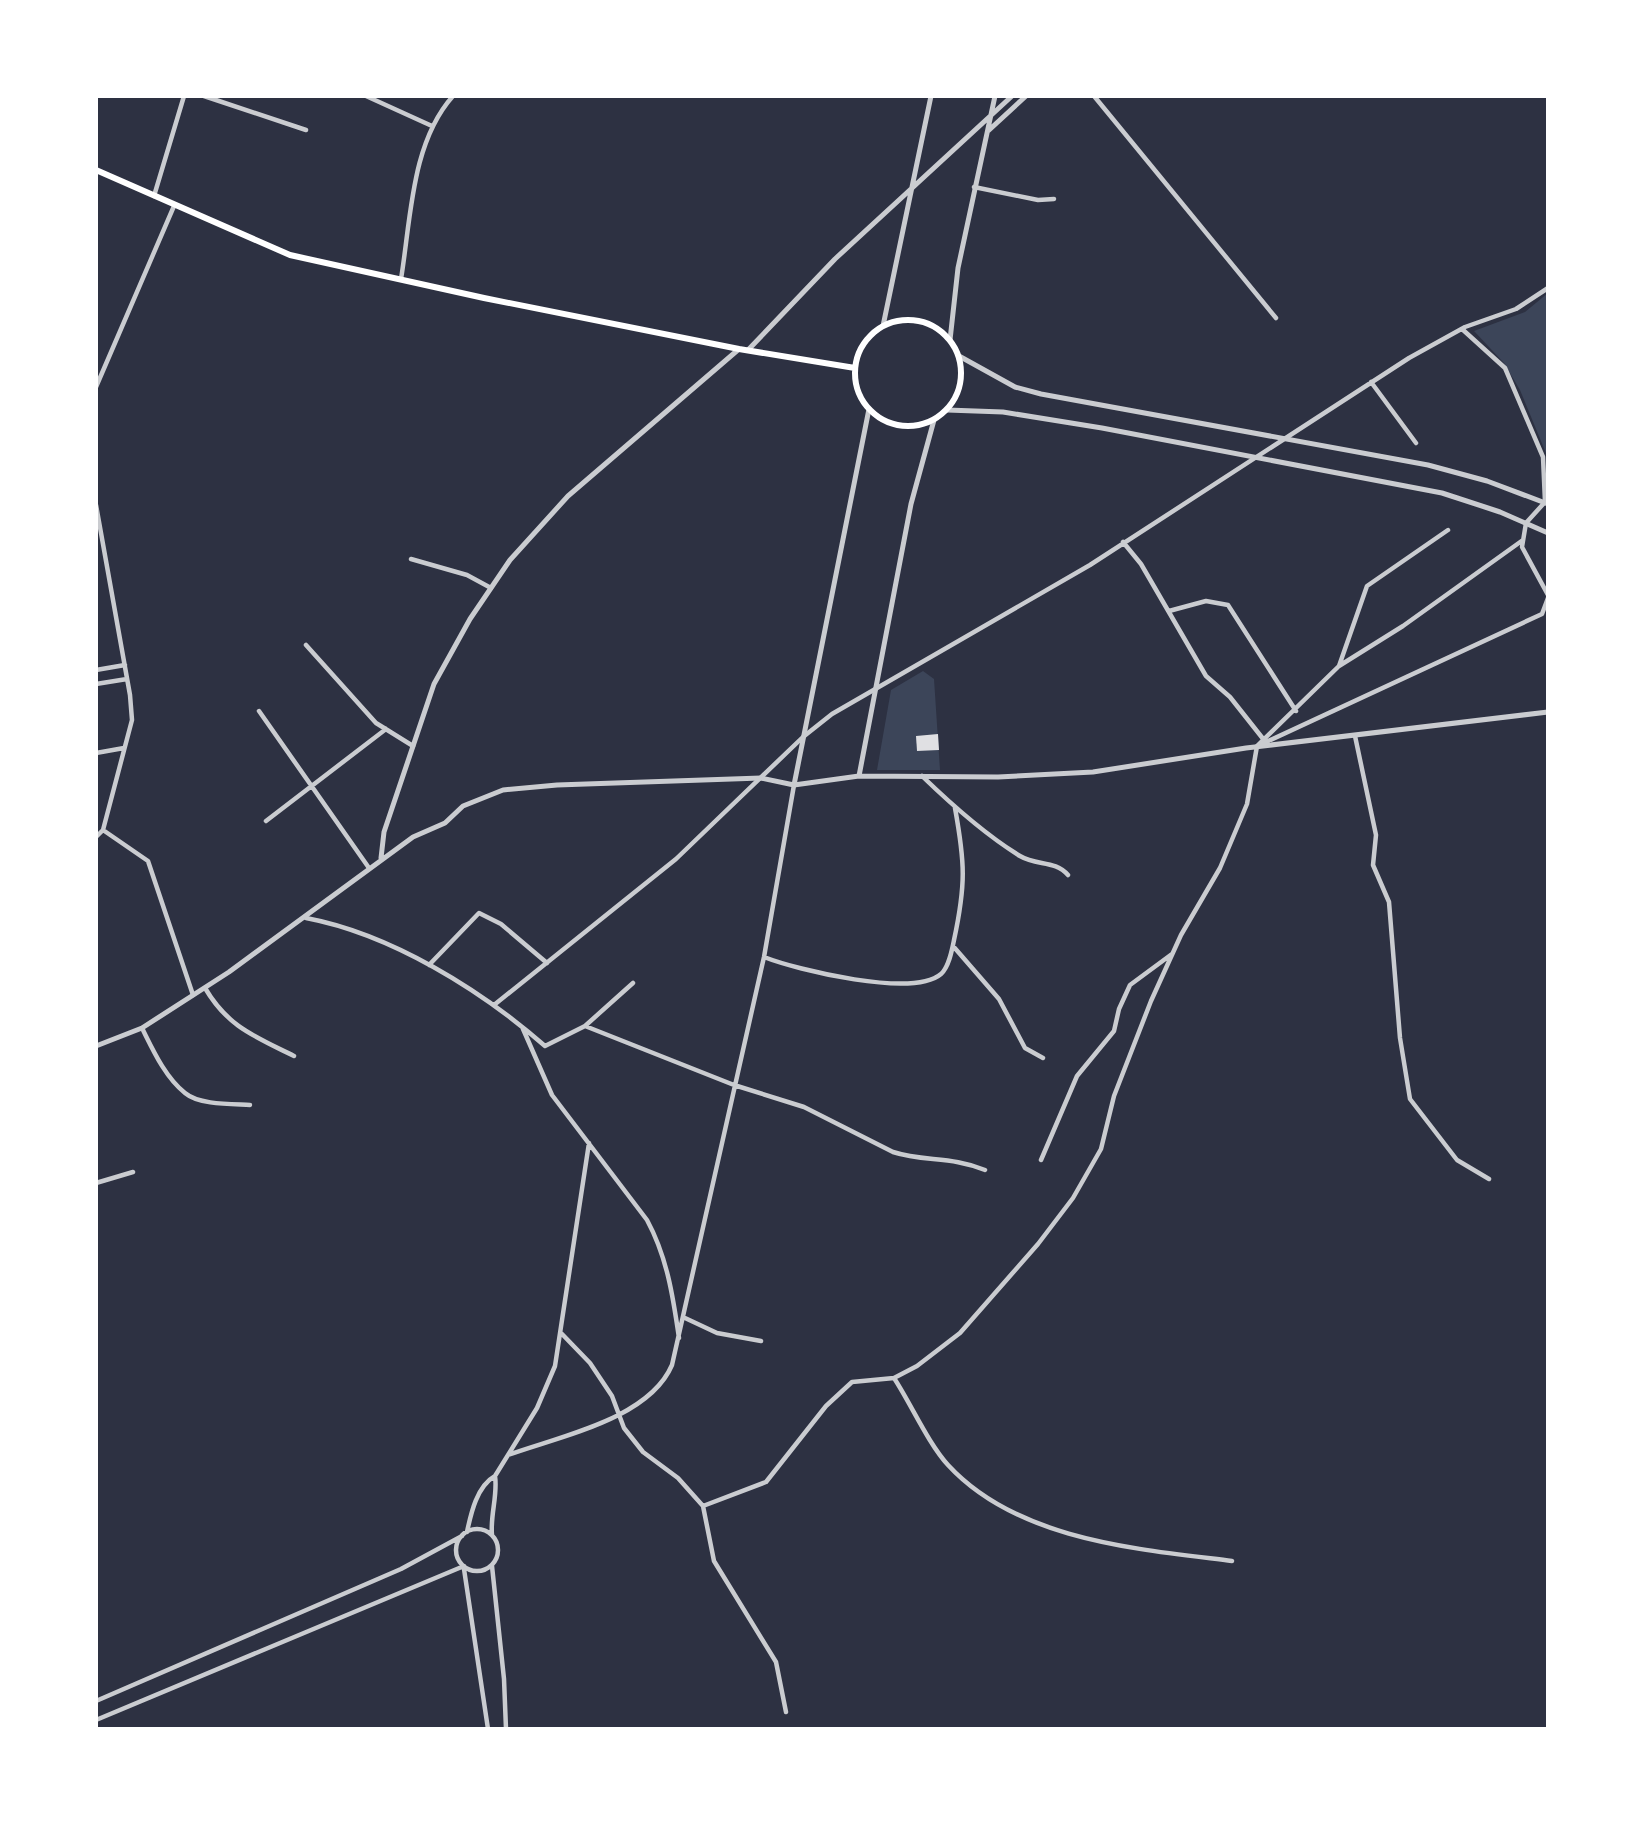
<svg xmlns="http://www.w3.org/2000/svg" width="1644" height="1825" font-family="Karla,sans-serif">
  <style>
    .green { fill: #3c4559 }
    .building { fill: #e0e0e3 }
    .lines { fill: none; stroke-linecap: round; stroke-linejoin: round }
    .minor { stroke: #caccd0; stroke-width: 4.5 }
    .tertiary { stroke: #caccd0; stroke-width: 5 }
    .secondary { stroke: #fff; stroke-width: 6 }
  </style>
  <rect width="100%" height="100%" fill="#2d3142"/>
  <path class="green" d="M 1548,293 L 1548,458 L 1520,390 L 1504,363 L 1474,331 L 1525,312 Z
    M 923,671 L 934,679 L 940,770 L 877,770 L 891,690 Z"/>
  <path class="building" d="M 938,734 L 939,750 L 917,751 L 916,736 Z"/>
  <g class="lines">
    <path class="minor" d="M 204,96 L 306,130
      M 366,96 L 432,126
      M 1094,96 L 1276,318
      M 974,187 L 1038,200 L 1054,199
      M 154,196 L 184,96
      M 401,279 C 411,219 411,143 453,96
      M 1462,329 L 1505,368 L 1543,457 L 1545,502 L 1526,523 L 1522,547 L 1548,595
      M 1371,382 L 1416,443
      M 96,387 L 174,206
      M 96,505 L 130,695 L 132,720 L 103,830 L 96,837
      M 1123,542 L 1141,564 L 1206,676 L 1230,697 L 1264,740
      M 411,559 L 467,575 L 491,588
      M 1169,611 L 1206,601 L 1228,605 L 1296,711
      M 306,645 L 376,723 L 413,746
      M 1339,666 L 1367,586 L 1448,530
      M 96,670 L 125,665
      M 96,684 L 127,679
      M 259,711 L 369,868
      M 1355,736 L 1376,835 L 1373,865 L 1389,902 L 1400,1038 L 1410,1099 L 1457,1160 L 1489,1179
      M 1264,743 L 1542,614 L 1548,598
      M 96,753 L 124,748
      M 922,776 C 952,805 984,834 1020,856 C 1037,866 1055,860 1068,875
      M 266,821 L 386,729
      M 103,830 L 148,861 L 193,995
      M 306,918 C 391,934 481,990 545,1046 L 585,1026 L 734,1085 L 804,1107 L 893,1152 C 924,1162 951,1156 985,1170
      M 953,946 L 999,999 L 1025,1048 L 1043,1058
      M 764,957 C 797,970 913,998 941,974 C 949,967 952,950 954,940 C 966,884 965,863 955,808
      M 429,965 L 479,913 L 501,924 L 547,963
      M 205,988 C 228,1027 254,1036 294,1056
      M 494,1005 L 676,859 L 803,737 L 832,714 L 1090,565 L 1409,358 L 1465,327 L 1516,309 L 1548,288
      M 585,1026 L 633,983
      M 142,1028 C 153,1050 165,1077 185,1093 C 199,1105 232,1104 250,1105
      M 523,1029 L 552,1095 L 647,1220 C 667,1257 673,1296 679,1338
      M 1041,1160 L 1077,1076 L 1114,1031 L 1119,1009 L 1130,985 L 1172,954
      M 96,1183 L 133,1172
      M 685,1318 L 717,1333 L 761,1341
      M 562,1334 L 590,1363 L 612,1396 L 624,1428 L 643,1452 L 678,1478 L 703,1506 L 714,1561 L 776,1662 L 786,1712
      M 894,1378 C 911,1404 928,1443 948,1465 C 1017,1540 1136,1549 1232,1561
      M 508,1455 C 560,1436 649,1419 672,1365 L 764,957 L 794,785
      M 703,1506 L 766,1482 L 826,1406 L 852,1382 L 894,1378 L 917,1366 L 960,1333 L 1038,1244 L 1073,1198 L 1101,1149 L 1114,1096 L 1151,1001 L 1181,935 L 1220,868 L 1247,804 L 1257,746 L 1339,666 L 1403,626 L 1523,540
      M456 1550a21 21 0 1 1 42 0a21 21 0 1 1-42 0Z
      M 467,1532 C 471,1513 477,1486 495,1476 L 537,1408 L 555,1366 L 589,1143
      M 492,1535 C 490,1515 498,1495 495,1476
      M 492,1566 L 504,1679 L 506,1729
      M 464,1569 L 488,1729
      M 96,1701 L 401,1569 L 462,1536
      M 96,1720 L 464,1566"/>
    <path class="tertiary" d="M 988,131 L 1026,96
      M 883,326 L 931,96
      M 950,340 L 958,268 L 995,96
      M 749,349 L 835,259 L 1012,96
      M 959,356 L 1015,387 L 1041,394 L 1428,465 L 1487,481 L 1548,504
      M 947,410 L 1003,412 L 1102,428 L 1442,493 L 1500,512 L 1548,533
      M 859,776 L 911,504 L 934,420
      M 794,785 L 869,409
      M 381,858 L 384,832 L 434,684 L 470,619 L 510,560 L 568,496 L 739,349
      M 96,1046 L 142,1028 L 229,972 L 413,837 L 445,823 L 463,806 L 503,790 L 557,785 L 761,778 L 794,785 L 859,776 L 998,777 L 1093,772 L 1246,748 L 1548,712"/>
    <path class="secondary" d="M 96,170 L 290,255 L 484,298 L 739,349 L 855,368
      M855 373a53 53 0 1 1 106 0a53 53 0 1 1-106 0Z"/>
  </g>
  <rect width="1644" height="1825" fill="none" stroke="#ffffff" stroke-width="196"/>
</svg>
